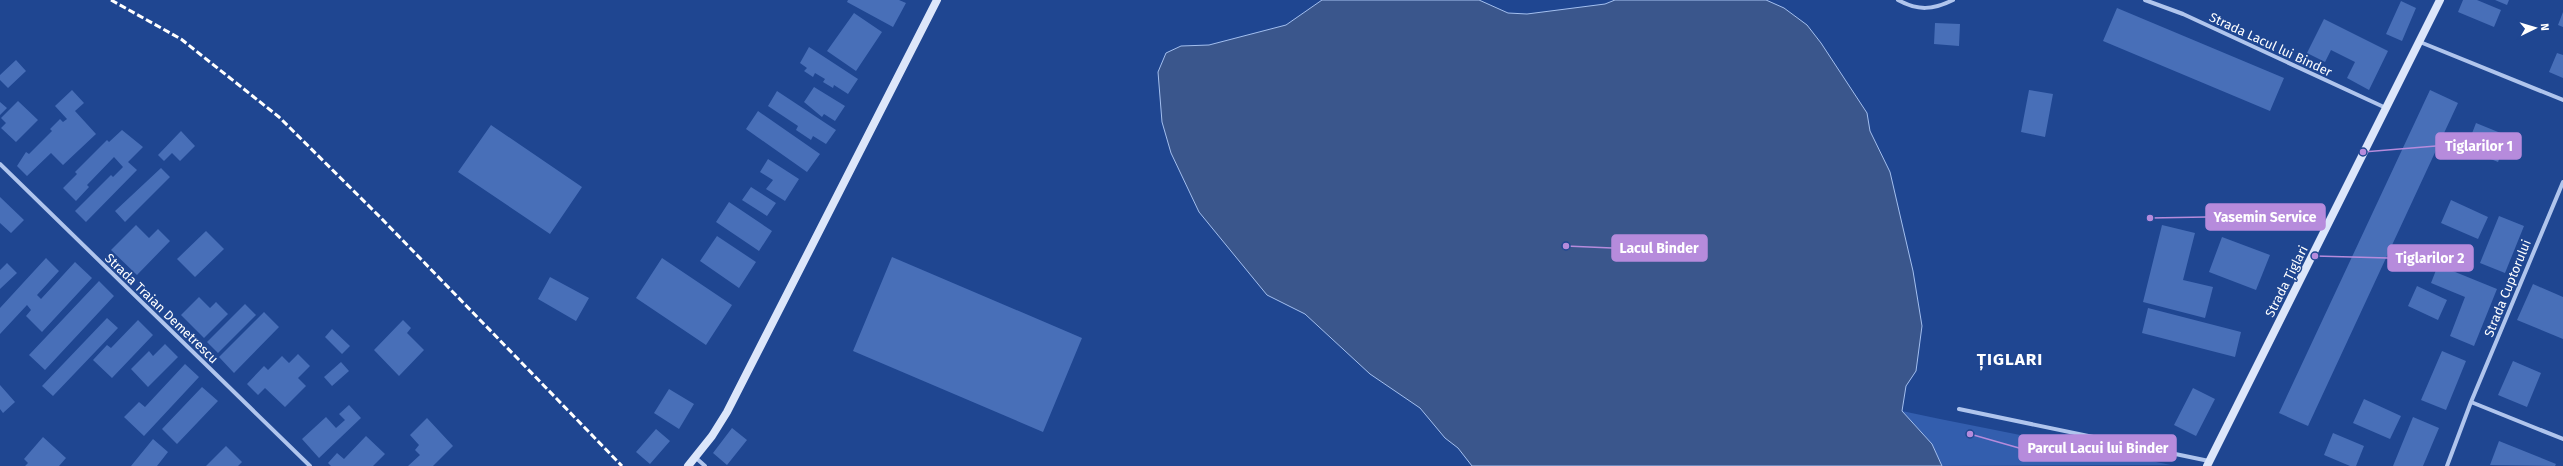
<svg xmlns="http://www.w3.org/2000/svg" width="2563" height="466" font-family="'Fira Sans',sans-serif">
  <style>
    .green { fill: #335eae }
    .water { fill: #3a568c; stroke: #a3bfef }
    .building { fill: #486fb8 }
    .lines { fill: none; stroke-linecap: round; stroke-linejoin: round }
    .street { stroke: #b0c5ed; stroke-width: 4 }
    .secondary { stroke: #dce6fa; stroke-width: 8 }
    .rail { stroke: #fff; stroke-width: 3; stroke-dasharray: 7 3; stroke-linecap: butt }
    .labels { text-anchor: middle; stroke-width: 3; stroke-linejoin: round; paint-order: stroke }
    .street-label { font-size: 13px; fill: #fff; stroke: #1f4691 }
    .district-label { font-size: 17px; font-weight: bold; letter-spacing: 1px; fill: #fff; stroke: #1f4691 }
    .leader { fill: none; stroke: #b68bdc; stroke-width: 1.5 }
    .callout-dot { fill: #b68bdc; stroke: #1f4691; stroke-width: 1.5 }
    .callout { fill: #b68bdc; stroke: #b68bdc; stroke-width: 1.5 }
    .callout-label { font-size: 14px; text-anchor: middle; font-weight: bold; fill: #fff }
  </style>
  <rect width="100%" height="100%" fill="#1f4691"/>
  <path class="green" d="M 1902,411 L 1940,419 L 2171,465 L 1942,466 L 1932,444 Z"/>
  <path class="water" d="M 1322,0 L 1479,0 L 1508,13 L 1527,14 L 1605,4 L 1615,0 L 1766,0 L 1784,8 L 1807,25 L 1821,43 L 1867,113 L 1870,131 L 1890,172 L 1913,271 L 1922,326 L 1916,371 L 1906,386 L 1902,411 L 1932,444 L 1942,466 L 1472,466 L 1458,448 L 1445,438 L 1420,408 L 1370,374 L 1305,314 L 1267,295 L 1199,212 L 1171,153 L 1162,122 L 1158,72 L 1166,53 L 1181,46 L 1209,45 L 1286,25 Z"/>
  <path class="building" d="M 848,0 L 899,0 L 906,3 L 893,27 L 847,2 Z
    M 2463,0 L 2477,0 L 2501,10 L 2494,27 L 2458,12 Z
    M 2495,0 L 2509,0 L 2507,5 Z
    M 2401,1 L 2416,8 L 2402,41 L 2386,34 Z
    M 2117,8 L 2284,78 L 2270,111 L 2103,41 Z
    M 2563,12 L 2563,27 L 2558,25 Z
    M 854,13 L 882,32 L 856,71 L 827,51 Z
    M 2324,19 L 2388,51 L 2369,90 L 2347,78 L 2355,62 L 2331,50 L 2325,62 L 2307,53 Z
    M 1935,23 L 1960,24 L 1959,46 L 1934,44 Z
    M 809,47 L 858,79 L 848,94 L 834,85 L 833,88 L 823,82 L 825,79 L 815,73 L 813,77 L 804,71 L 807,68 L 800,63 Z
    M 2557,53 L 2563,55 L 2563,78 L 2549,72 Z
    M 16,60 L 26,71 L 8,88 L 0,80 L 0,75 Z
    M 814,87 L 845,106 L 835,121 L 824,114 L 822,117 L 804,102 Z
    M 72,90 L 84,103 L 75,111 L 96,134 L 63,165 L 51,153 L 27,176 L 17,166 L 26,152 L 29,154 L 52,131 L 50,129 L 60,119 L 63,122 L 67,119 L 55,106 Z
    M 2029,90 L 2053,94 L 2045,137 L 2021,132 Z
    M 2430,90 L 2458,103 L 2308,426 L 2279,413 Z
    M 777,91 L 836,130 L 826,144 L 813,136 L 811,140 L 796,130 L 798,126 L 768,106 Z
    M 18,101 L 38,120 L 16,142 L 1,128 L 6,123 L 1,118 Z
    M 0,102 L 7,108 L 0,115 Z
    M 758,111 L 820,154 L 807,172 L 746,129 Z
    M 2476,123 L 2508,136 L 2498,162 L 2466,149 Z
    M 491,125 L 582,187 L 550,234 L 458,172 Z
    M 122,130 L 143,147 L 128,162 L 137,170 L 86,222 L 75,211 L 111,175 L 113,177 L 123,167 L 114,157 L 87,185 L 89,187 L 76,201 L 63,188 L 77,174 L 75,172 L 107,140 L 109,142 Z
    M 181,131 L 195,146 L 180,161 L 172,153 L 164,161 L 158,155 Z
    M 768,159 L 799,179 L 785,201 L 766,189 L 773,180 L 760,172 Z
    M 161,168 L 170,177 L 125,222 L 115,211 Z
    M 751,187 L 776,203 L 767,216 L 742,200 Z
    M 0,197 L 24,220 L 11,233 L 0,223 Z
    M 2451,200 L 2488,217 L 2478,239 L 2441,223 Z
    M 729,202 L 772,231 L 759,251 L 716,222 Z
    M 2499,216 L 2524,226 L 2505,273 L 2480,263 Z
    M 136,225 L 149,238 L 158,229 L 170,241 L 137,275 L 111,250 Z
    M 2162,225 L 2195,233 L 2183,280 L 2213,287 L 2205,318 L 2143,302 Z
    M 206,231 L 224,249 L 195,277 L 177,259 Z
    M 717,236 L 756,262 L 739,288 L 700,261 Z
    M 2222,237 L 2270,255 L 2256,290 L 2209,272 Z
    M 892,257 L 1082,338 L 1043,432 L 853,351 Z
    M 46,258 L 59,271 L 37,295 L 41,299 L 75,262 L 92,278 L 42,332 L 26,316 L 31,310 L 27,305 L 0,334 L 0,308 Z
    M 662,258 L 732,305 L 706,345 L 636,298 Z
    M 7,263 L 17,273 L 0,289 L 0,270 Z
    M 2438,265 L 2497,289 L 2474,346 L 2450,336 L 2465,297 L 2431,283 Z
    M 550,277 L 589,298 L 576,321 L 538,299 Z
    M 99,281 L 114,296 L 45,370 L 29,355 Z
    M 2533,284 L 2563,297 L 2563,339 L 2517,320 Z
    M 2417,286 L 2447,300 L 2438,320 L 2408,306 Z
    M 199,297 L 210,308 L 216,302 L 228,314 L 204,338 L 181,315 Z
    M 245,304 L 256,315 L 218,353 L 207,342 Z
    M 2148,308 L 2241,332 L 2235,357 L 2142,333 Z
    M 264,312 L 279,327 L 234,373 L 219,357 Z
    M 107,318 L 118,328 L 53,396 L 42,386 Z
    M 138,320 L 153,335 L 112,378 L 93,360 L 107,345 L 111,348 Z
    M 403,320 L 411,328 L 407,333 L 424,350 L 399,376 L 374,350 Z
    M 332,329 L 350,346 L 342,354 L 325,337 Z
    M 165,344 L 178,357 L 148,387 L 131,369 L 149,351 L 153,356 Z
    M 2442,351 L 2466,361 L 2446,410 L 2421,400 Z
    M 298,354 L 310,366 L 298,378 L 306,386 L 285,407 L 265,388 L 258,395 L 247,384 L 264,366 L 268,370 L 282,356 L 289,363 Z
    M 2513,361 L 2541,373 L 2527,407 L 2498,395 Z
    M 341,362 L 349,371 L 332,386 L 324,377 Z
    M 185,364 L 199,377 L 144,436 L 124,417 L 139,402 L 145,407 Z
    M 0,385 L 15,402 L 3,413 L 0,409 Z
    M 202,387 L 218,401 L 177,444 L 162,429 Z
    M 2193,388 L 2215,399 L 2196,436 L 2174,425 Z
    M 669,389 L 694,404 L 679,429 L 654,413 Z
    M 2364,399 L 2401,416 L 2390,439 L 2353,423 Z
    M 349,405 L 361,418 L 319,458 L 302,439 L 326,417 L 336,428 L 345,420 L 339,414 Z
    M 2413,417 L 2439,428 L 2423,466 L 2393,466 Z
    M 427,418 L 453,446 L 433,466 L 408,466 L 420,455 L 415,450 L 419,445 L 410,435 Z
    M 732,428 L 747,440 L 727,465 L 713,453 Z
    M 656,429 L 670,441 L 650,464 L 636,452 Z
    M 2333,433 L 2364,446 L 2356,466 L 2350,466 L 2324,455 Z
    M 366,436 L 385,454 L 373,466 L 331,466 L 328,463 L 337,453 L 344,459 Z
    M 43,437 L 66,458 L 59,466 L 25,466 L 28,463 L 24,459 Z
    M 153,439 L 168,452 L 157,466 L 131,466 Z
    M 2499,441 L 2556,464 L 2555,466 L 2490,465 Z
    M 226,446 L 242,462 L 238,466 L 206,466 Z"/>
  <g class="lines">
    <path class="street" d="M 1898,0 C 1918,11 1933,10 1953,0
      M 2145,0 L 2183,14 L 2386,108
      M 2420,42 L 2563,100
      M 0,164 L 310,466
      M 2471,402 L 2563,439
      M 1959,409 L 2209,461
      M 696,458 L 705,466
      M 2447,466 L 2471,402 L 2563,182"/>
    <path class="secondary" d="M 688,466 L 712,436 L 727,412 L 937,0
      M 2207,466 L 2440,0"/>
    <path class="rail" d="M 111,0 L 181,39 L 279,117 L 380,217 L 622,466"/>
  </g>
  <g class="labels">
    <g class="street-label">
      <text transform="translate(2271 44) rotate(25)" y="5">Strada Lacul lui Binder</text>
      <text transform="translate(2286 281) rotate(-63)" y="5">Strada Țiglari</text>
      <text transform="translate(2507 288) rotate(-68)" y="5">Strada Cuptorului</text>
      <text transform="translate(162 308) rotate(44)" y="5">Strada Traian Demetrescu</text>
    </g>
    <g class="district-label">
      <text x="2010" y="365">ȚIGLARI</text>
    </g>
  </g>
  <path class="leader" d="M2363 152L2436 146M2150 218L2206 217M1566 246L1612 248M2315 256L2388 258M1970 434L2019 448"/>
  <g class="callout-dot">
    <circle cx="2363" cy="152" r="4"/>
    <circle cx="2150" cy="218" r="4"/>
    <circle cx="1566" cy="246" r="4"/>
    <circle cx="2315" cy="256" r="4"/>
    <circle cx="1970" cy="434" r="4"/>
  </g>
  <g class="callout">
    <rect x="2436" y="133" width="85" height="26" rx="4"/>
    <rect x="2206" y="204" width="119" height="26" rx="4"/>
    <rect x="1612" y="235" width="95" height="26" rx="4"/>
    <rect x="2388" y="245" width="85" height="26" rx="4"/>
    <rect x="2019" y="435" width="157" height="26" rx="4"/>
  </g>
  <g class="callout-label">
    <text x="2479" y="151">Tiglarilor 1</text>
    <text x="2265" y="222">Yasemin Service</text>
    <text x="1659" y="253">Lacul Binder</text>
    <text x="2430" y="263">Tiglarilor 2</text>
    <text x="2098" y="453">Parcul Lacui lui Binder</text>
  </g>
  <g transform="translate(2535 28) rotate(85)" stroke="#1f4691" stroke-width="3" paint-order="stroke">
  <path d="M0-3L7 15L0 10L-7 15Z" fill="#ffffff"/>
  <text y="-6" font-size="11" font-weight="bold" text-anchor="middle" fill="#ffffff">N</text>
  </g>
</svg>
